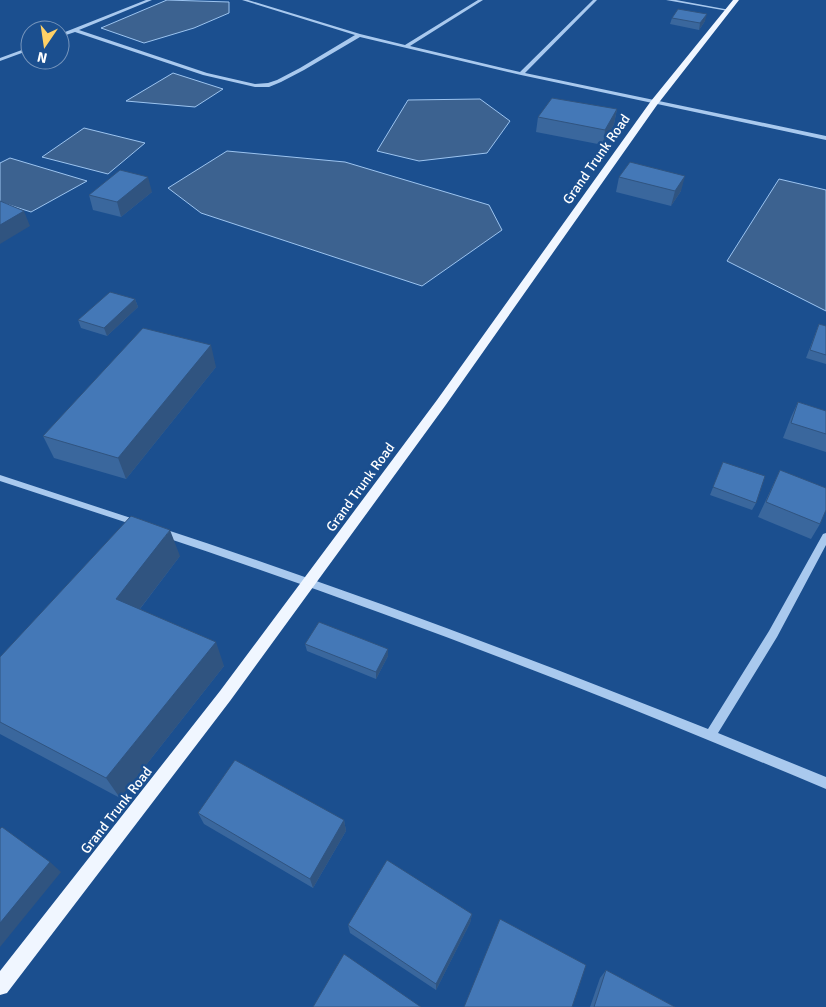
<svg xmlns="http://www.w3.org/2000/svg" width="826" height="1007" font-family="Signika,sans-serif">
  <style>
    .water { fill: #3c6290; stroke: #9cc4f0 }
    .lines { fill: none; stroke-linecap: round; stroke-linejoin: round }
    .minor { fill: #a9c9ee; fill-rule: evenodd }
    .major { fill: #f0f6ff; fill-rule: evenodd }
    .wall { fill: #3a679d }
    .shaded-wall { fill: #305480 }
    .building { fill: #4478b7; stroke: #305480 }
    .labels { text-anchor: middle; stroke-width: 5; stroke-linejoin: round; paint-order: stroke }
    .street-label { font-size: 14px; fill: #fff; stroke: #1b4f8f }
  </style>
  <rect width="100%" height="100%" fill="#1b4f8f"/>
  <path class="water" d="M 167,0 L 229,2 L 229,13 L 194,28 L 144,43 L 101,28 Z
    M 173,73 L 223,89 L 195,107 L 126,101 Z
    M 480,99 L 510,121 L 487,153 L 419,161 L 377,151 L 408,100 Z
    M 84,128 L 145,143 L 108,174 L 42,157 Z
    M 227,151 L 345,162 L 489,205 L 502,230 L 422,286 L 201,213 L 168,188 Z
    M 10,158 L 87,181 L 31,212 L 0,202 L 0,163 Z
    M 779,179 L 826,190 L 826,311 L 727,261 Z"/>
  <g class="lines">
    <path class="minor" d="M 146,0 L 152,0 L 79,30 L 207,73 L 255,84 L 268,83 L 277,80 L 300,68 L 355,35 L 242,0 L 248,0 L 360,34 L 405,45 L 478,0 L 483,0 L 410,46 L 520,72 L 593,0 L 597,0 L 525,73 L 826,136 L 826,140 L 521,75 L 360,37 L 304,70 L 281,82 L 269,87 L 255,87 L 203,75 L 75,32 L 60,37 L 60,34 Z
      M 666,0 L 676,0 L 730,10 L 728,11 Z
      M 30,47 L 30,50 L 0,61 L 0,58 Z
      M 0,475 L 140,521 L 141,523 L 140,525 L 137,526 L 0,481 Z
      M 161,528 C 346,589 528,657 708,729 L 769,631 L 823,534 L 826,533 L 826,545 L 777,637 L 718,733 L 826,777 L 826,789 C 742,754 658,719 574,686 C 436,632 298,582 158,535 L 156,532 L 158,529 Z"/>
    <path class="major" d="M 733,0 L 739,0 L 657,105 L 445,406 L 230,701 L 7,993 L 0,995 L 0,971 L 220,691 L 437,400 L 651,101 Z"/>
  </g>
  <path class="wall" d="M 672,18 L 705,21 L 699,30 L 670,24 Z
    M 617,109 L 614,124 L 603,145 L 536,132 L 538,117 Z
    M 619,177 L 681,191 L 671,206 L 616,192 Z
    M 152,192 L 121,217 L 93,210 L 89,195 Z
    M 135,299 L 138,307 L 107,336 L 81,328 L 78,320 Z
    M 819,324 L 826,326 L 826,364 L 806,358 Z
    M 216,367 L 126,479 L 54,458 L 43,436 Z
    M 798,402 L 826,411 L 826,452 L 783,438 L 791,417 Z
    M 723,462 L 756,503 L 752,510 L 710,495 Z
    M 780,470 L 820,524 L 811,539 L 758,517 Z
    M 180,556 L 140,609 L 224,666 L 120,798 L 0,734 L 0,657 Z
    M 305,644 L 388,656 L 376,679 L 307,651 Z
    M 198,813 L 344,820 L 346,831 L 313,888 L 204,824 Z
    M 472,914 L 470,923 L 436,990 L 350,933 L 348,925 Z
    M 606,970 L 675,1007 L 590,1007 L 600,978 Z"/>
  <path class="shaded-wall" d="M 707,14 L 705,21 L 699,30 L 700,23 Z
    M 617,109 L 614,124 L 603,145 L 605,130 Z
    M 685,176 L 681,191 L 671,206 L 675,191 Z
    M 148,177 L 152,192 L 121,217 L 117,202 Z
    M 24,211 L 30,226 L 0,244 L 0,225 Z
    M 135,299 L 138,307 L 107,336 L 104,328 Z
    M 211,345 L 216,367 L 126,479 L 118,458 Z
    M 170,530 L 180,556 L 129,623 L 116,599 Z
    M 216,642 L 224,666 L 120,798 L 106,778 Z
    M 388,649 L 388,656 L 376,679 L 376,672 Z
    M 344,820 L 346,831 L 313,888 L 310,879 Z
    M 50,862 L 61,872 L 0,947 L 0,923 Z
    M 472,914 L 470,923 L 436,990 L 436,984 Z"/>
  <path class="building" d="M 678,9 L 707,14 L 700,23 L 672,18 Z
    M 552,98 L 617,109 L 605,130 L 538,117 Z
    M 630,162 L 685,176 L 675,191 L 619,177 Z
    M 120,170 L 148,177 L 117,202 L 89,195 Z
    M 0,201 L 24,211 L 0,225 Z
    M 110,292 L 135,299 L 104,328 L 78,320 Z
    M 819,324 L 826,326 L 826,355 L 810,350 Z
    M 143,328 L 211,345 L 118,458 L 43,436 Z
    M 798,402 L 826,411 L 826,434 L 791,423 Z
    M 723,462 L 765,476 L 756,503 L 713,487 Z
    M 780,470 L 826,488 L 826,510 L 820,524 L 766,502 Z
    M 131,516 L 170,530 L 116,599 L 216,642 L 106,778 L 0,722 L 0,657 Z
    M 319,622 L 388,649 L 376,672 L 305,644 Z
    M 235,760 L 344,820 L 310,879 L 198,813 Z
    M 2,827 L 50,862 L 0,923 L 0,829 Z
    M 387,860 L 472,914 L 436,984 L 348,925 Z
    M 500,919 L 586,965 L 572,1007 L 464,1007 Z
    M 344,954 L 421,1007 L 313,1007 Z
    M 606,970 L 675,1007 L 594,1007 Z"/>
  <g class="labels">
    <g class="street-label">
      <text transform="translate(596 159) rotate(-55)" y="5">Grand Trunk Road</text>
      <text transform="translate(360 487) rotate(-54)" y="5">Grand Trunk Road</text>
      <text transform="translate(116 810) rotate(-52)" y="5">Grand Trunk Road</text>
    </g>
  </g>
  <g transform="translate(45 45) rotate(193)"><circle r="24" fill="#1b4f8f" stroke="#7695bc"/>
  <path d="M0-4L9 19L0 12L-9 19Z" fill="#ffd166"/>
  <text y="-8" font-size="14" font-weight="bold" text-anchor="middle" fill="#ffffff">N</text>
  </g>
</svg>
